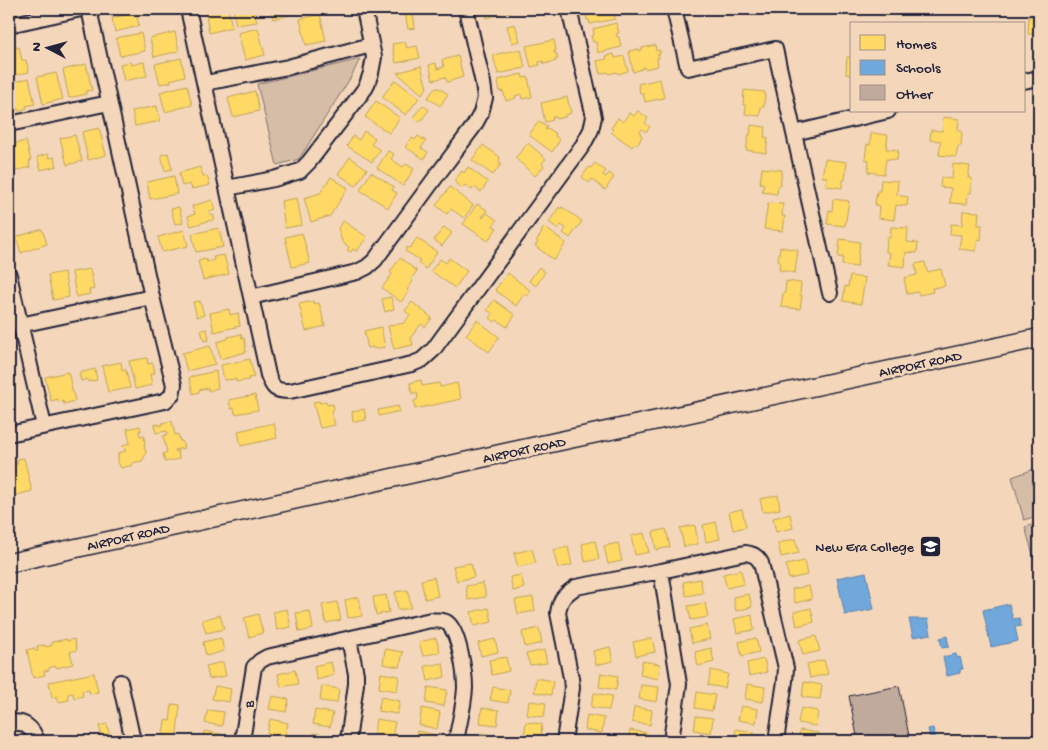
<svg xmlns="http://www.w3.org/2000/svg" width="1048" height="750" font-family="'Gochi Hand',sans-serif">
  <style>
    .green { fill: #d6bda7; stroke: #7c7071 }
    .homes { fill: #ffd966; stroke: #bda259 }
    .schools { fill: #6fa8dc; stroke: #5880ac }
    .building { fill: #c0aa9b; stroke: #22223b }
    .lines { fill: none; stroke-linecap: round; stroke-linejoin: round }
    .minor-casing { stroke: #22223b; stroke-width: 18 }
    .major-casing { stroke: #22223b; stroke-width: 21 }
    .minor { stroke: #f4d7ba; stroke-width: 14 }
    .major { stroke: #f4d7ba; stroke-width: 18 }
    .labels { text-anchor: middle; stroke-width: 5; stroke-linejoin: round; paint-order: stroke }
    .street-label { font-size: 14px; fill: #22223b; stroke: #f4d7ba }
    .poi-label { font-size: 14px; fill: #22223b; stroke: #f4d7ba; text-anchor: end }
  </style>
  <rect width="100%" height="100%" fill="#f4d7ba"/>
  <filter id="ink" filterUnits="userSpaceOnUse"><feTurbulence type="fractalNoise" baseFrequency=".02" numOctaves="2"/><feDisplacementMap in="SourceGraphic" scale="10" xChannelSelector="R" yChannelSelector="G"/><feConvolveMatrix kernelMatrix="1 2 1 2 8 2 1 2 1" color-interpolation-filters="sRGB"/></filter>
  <g filter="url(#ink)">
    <path class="green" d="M 360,59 L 351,77 L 299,159 L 277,165 L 257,84 Z
      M 1037,468 L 1039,475 L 1039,515 L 1024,520 L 1012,477 Z
      M 1039,523 L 1039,571 L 1038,572 L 1025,527 Z"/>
    <path class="homes" d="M 205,9 L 228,9 L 232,27 L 209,33 Z
      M 233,9 L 254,9 L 257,22 L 236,25 Z
      M 271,9 L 292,9 L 293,14 L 273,19 Z
      M 485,9 L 513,9 L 514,11 L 507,13 L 507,11 L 499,12 L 500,14 L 487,18 Z
      M 585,9 L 612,9 L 615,19 L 590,24 L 589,20 L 587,20 Z
      M 136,12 L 139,26 L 115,32 L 112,18 Z
      M 413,12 L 415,28 L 408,29 L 405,13 Z
      M 320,14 L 326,41 L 306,45 L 300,19 Z
      M 1029,16 L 1039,17 L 1039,37 L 1035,37 L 1035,34 L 1028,34 Z
      M 616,23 L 619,33 L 616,34 L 617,37 L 619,37 L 621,47 L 598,53 L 596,42 L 593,42 L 591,36 L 594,35 L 593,29 Z
      M 515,24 L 520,41 L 512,43 L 507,26 Z
      M 258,28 L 265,55 L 245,60 L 238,33 Z
      M 175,32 L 179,51 L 154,57 L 150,38 Z
      M 141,33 L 145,51 L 120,56 L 116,38 Z
      M 554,40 L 556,51 L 554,51 L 554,53 L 556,53 L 558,59 L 555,59 L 556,61 L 544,64 L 543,61 L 539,62 L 540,65 L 531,67 L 526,46 Z
      M 405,42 L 407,48 L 417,46 L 420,58 L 396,63 L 392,44 Z
      M 655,45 L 656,51 L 660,50 L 660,54 L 658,54 L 659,58 L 657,58 L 658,66 L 645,69 L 644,67 L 642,68 L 642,69 L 633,72 L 629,51 L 639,49 L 639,51 L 642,50 L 642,48 Z
      M 19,47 L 22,60 L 26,60 L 29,72 L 9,77 L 9,49 Z
      M 521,49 L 525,68 L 498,74 L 493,55 Z
      M 614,54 L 615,58 L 624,56 L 628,71 L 618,74 L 617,72 L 609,74 L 608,72 L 600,74 L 597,61 L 607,59 L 606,56 Z
      M 458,56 L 463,77 L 447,82 L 445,77 L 433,80 L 429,65 L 436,63 L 437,69 L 444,67 L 442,60 Z
      M 847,57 L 852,57 L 852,75 L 846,74 Z
      M 181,58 L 185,76 L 170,80 L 171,82 L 160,84 L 155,64 Z
      M 130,62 L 131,65 L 144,62 L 147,76 L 124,81 L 120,64 Z
      M 86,64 L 92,90 L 86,91 L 86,94 L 69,98 L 63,70 Z
      M 421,66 L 427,88 L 422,94 L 397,73 Z
      M 56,73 L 63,99 L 43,104 L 37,77 Z
      M 522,74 L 523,78 L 528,77 L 532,97 L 522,99 L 521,94 L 515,96 L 516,98 L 506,101 L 503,91 L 500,92 L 498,80 Z
      M 29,78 L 35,104 L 26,106 L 27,108 L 18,111 L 11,83 Z
      M 660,79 L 664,98 L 645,102 L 643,93 L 640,93 L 638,84 Z
      M 395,80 L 419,98 L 406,115 L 382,97 Z
      M 187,85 L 192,105 L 165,112 L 160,92 Z
      M 439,88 L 448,94 L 440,106 L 428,98 L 434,89 Z
      M 744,90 L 765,92 L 764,107 L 761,107 L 760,116 L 745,114 L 746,106 L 743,105 Z
      M 255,91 L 259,111 L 233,117 L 228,98 Z
      M 567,97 L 571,113 L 565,115 L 565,117 L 556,119 L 556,117 L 552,117 L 553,120 L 545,122 L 541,103 Z
      M 376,101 L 400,118 L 389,133 L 365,117 Z
      M 423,105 L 429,110 L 420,122 L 413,117 Z
      M 157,106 L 160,121 L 135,126 L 132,111 Z
      M 1036,106 L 1039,106 L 1039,133 L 1038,133 L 1039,121 L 1035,120 Z
      M 638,111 L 648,118 L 645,123 L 650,127 L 646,132 L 642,129 L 640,132 L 642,137 L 638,144 L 634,144 L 632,147 L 611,132 L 613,130 L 611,128 L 618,118 L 623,122 L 629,113 L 634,116 Z
      M 943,117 L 959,119 L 958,131 L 962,131 L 961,146 L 958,146 L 956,157 L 939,155 L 941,141 L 930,140 L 931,130 L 942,131 Z
      M 539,121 L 547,126 L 545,129 L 547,130 L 548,128 L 556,134 L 555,136 L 560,140 L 552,152 L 529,135 Z
      M 751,125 L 766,127 L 764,137 L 768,138 L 766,153 L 746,150 L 749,134 L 750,135 Z
      M 99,128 L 106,155 L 88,160 L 82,132 Z
      M 364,131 L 375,138 L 371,144 L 380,150 L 372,162 L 347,146 L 353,136 L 359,140 Z
      M 871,133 L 888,135 L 886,149 L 898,150 L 897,160 L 886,159 L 884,174 L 868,172 L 869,160 L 865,159 L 867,144 L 870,145 Z
      M 75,135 L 82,161 L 67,165 L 60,138 Z
      M 418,136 L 426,141 L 421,148 L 428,152 L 424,159 L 405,147 L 412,138 L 415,140 Z
      M 26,141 L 31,161 L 29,161 L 30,167 L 16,171 L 9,145 Z
      M 528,143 L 546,159 L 542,163 L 544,166 L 535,176 L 515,158 Z
      M 483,145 L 500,157 L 499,163 L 501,164 L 493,175 L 472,160 Z
      M 388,151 L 394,154 L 391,159 L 403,167 L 406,164 L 414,169 L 403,186 L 377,168 Z
      M 168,153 L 172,169 L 165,171 L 161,155 Z
      M 48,154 L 49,158 L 54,157 L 57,166 L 41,170 L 37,157 Z
      M 350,157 L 367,169 L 356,186 L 338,174 Z
      M 825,159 L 847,162 L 845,180 L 843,180 L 842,188 L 826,186 L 827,177 L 822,177 Z
      M 595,163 L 606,171 L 603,175 L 606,177 L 609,173 L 614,177 L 605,190 L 592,179 L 589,183 L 582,177 L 589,167 L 591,168 Z
      M 953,164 L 970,166 L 968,178 L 972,178 L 971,193 L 968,193 L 967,204 L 950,203 L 951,188 L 940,187 L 941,177 L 952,179 Z
      M 200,167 L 203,176 L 207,176 L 210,185 L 192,189 L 190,184 L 182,186 L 179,173 Z
      M 468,167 L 488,182 L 481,192 L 474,187 L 472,190 L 465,185 L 462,188 L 454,181 L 462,171 L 464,173 Z
      M 762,168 L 782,170 L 780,186 L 778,186 L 777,194 L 762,192 L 764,184 L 760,183 Z
      M 371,172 L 394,187 L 392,190 L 397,193 L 388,208 L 360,190 Z
      M 174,176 L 177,194 L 150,199 L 147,182 Z
      M 331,177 L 348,188 L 330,216 L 311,222 L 304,198 L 320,193 Z
      M 881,180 L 898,181 L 897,195 L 908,197 L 907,206 L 896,205 L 894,220 L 878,218 L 879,206 L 875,205 L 877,191 L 880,191 Z
      M 450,187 L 473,205 L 464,218 L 451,209 L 447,214 L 436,205 Z
      M 297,198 L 302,225 L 285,228 L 281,201 Z
      M 833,199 L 849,201 L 845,226 L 827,224 L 829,210 L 832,211 Z
      M 212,200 L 215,210 L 209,212 L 210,215 L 213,215 L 215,219 L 191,226 L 188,216 L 195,214 L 192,206 Z
      M 768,203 L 783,204 L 782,216 L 785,216 L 783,231 L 764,229 Z
      M 477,204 L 487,210 L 482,217 L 483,218 L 487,213 L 497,220 L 493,226 L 497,228 L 488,241 L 463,224 Z
      M 179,207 L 183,223 L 175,224 L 171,209 Z
      M 559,207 L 561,209 L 562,207 L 582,221 L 570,238 L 563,233 L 566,228 L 561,225 L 558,229 L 549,222 Z
      M 963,211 L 979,212 L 978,225 L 982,225 L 981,240 L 978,239 L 976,251 L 959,249 L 961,235 L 950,234 L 951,224 L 962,225 Z
      M 343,221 L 367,237 L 357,251 L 353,249 L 351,252 L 347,250 L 349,247 L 342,242 L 338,228 Z
      M 444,227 L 452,233 L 442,246 L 434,240 Z
      M 544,227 L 566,243 L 554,260 L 535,246 L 538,242 L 536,241 L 542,233 L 541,232 Z
      M 891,227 L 908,228 L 907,242 L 918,243 L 917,253 L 906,252 L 905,267 L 888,265 L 890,253 L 886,252 L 887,237 L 890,238 Z
      M 219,228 L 223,247 L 196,252 L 192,234 Z
      M 42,229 L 47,244 L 21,253 L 16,237 Z
      M 184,230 L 188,246 L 162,252 L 158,237 Z
      M 302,233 L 310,263 L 292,267 L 285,237 Z
      M 417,238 L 437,252 L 426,269 L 418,263 L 420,260 L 405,251 L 407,247 L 410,248 Z
      M 840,239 L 860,242 L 857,267 L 842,265 L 843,257 L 838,257 Z
      M 780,247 L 798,250 L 795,273 L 779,270 L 780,262 L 778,261 Z
      M 224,255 L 229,274 L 203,280 L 198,261 L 206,259 L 207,262 L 214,260 L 213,257 Z
      M 400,258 L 417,271 L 411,279 L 413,281 L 407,290 L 409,291 L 401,302 L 382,288 L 392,274 L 390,272 Z
      M 449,258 L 467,271 L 455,288 L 431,271 L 440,259 L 446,263 Z
      M 925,262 L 927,272 L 941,269 L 945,286 L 932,288 L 933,292 L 919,295 L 918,292 L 907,294 L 904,278 L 917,275 L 915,264 Z
      M 539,267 L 545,272 L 536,286 L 529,281 Z
      M 90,269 L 94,289 L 89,290 L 90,294 L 76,297 L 72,272 Z
      M 64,272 L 69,297 L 53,300 L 48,275 Z
      M 508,273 L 531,291 L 527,296 L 524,294 L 516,306 L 495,290 Z
      M 850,276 L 865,278 L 861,304 L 843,301 L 845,286 L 848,287 Z
      M 786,281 L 801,283 L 800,295 L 802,295 L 800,309 L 781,307 L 783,293 L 785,293 Z
      M 391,297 L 394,309 L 385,312 L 382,299 Z
      M 494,300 L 515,315 L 507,327 L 497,320 L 495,322 L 490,318 L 493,314 L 487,310 Z
      M 200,301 L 204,315 L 197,317 L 193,302 Z
      M 313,301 L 314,304 L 319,303 L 325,326 L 306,331 L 299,304 Z
      M 412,302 L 432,318 L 425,327 L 421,324 L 411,337 L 413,345 L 394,349 L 388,326 L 404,323 L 410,315 L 405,311 Z
      M 229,309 L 230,315 L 238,313 L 240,326 L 214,332 L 210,313 Z
      M 477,320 L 499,337 L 489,352 L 466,335 Z
      M 381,327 L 385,347 L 374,349 L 373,347 L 368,348 L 364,331 Z
      M 207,329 L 209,340 L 204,341 L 201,330 Z
      M 241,334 L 242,339 L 244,338 L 246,347 L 245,347 L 246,352 L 220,359 L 217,342 L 228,339 L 228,337 Z
      M 210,346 L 215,364 L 187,371 L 182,353 Z
      M 147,358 L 148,364 L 153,363 L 155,373 L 150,374 L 152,385 L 135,389 L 129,361 Z
      M 250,359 L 254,377 L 248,378 L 249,380 L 236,382 L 236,379 L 224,380 L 221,365 Z
      M 121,362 L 122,370 L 126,370 L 130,388 L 108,392 L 102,366 Z
      M 95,369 L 97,380 L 88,382 L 88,379 L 81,381 L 79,373 Z
      M 216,371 L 218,388 L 208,391 L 208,388 L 199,390 L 199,392 L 193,394 L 189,377 Z
      M 68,372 L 75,401 L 64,404 L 63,401 L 58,402 L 58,399 L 51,401 L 45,377 Z
      M 421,380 L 422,386 L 439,383 L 440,387 L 457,383 L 461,399 L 415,409 L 414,401 L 418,399 L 417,392 L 412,394 L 410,383 Z
      M 255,395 L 258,410 L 235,414 L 234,408 L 231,409 L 229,400 Z
      M 319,401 L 320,403 L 326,401 L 327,405 L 333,404 L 334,410 L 331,411 L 335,425 L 320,428 L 313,402 Z
      M 398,406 L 400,411 L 379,416 L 378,410 Z
      M 364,409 L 366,420 L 353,422 L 352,412 Z
      M 172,421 L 175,435 L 178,434 L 180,441 L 182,441 L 184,448 L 175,450 L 176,452 L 178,451 L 179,459 L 165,462 L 163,454 L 167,452 L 163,436 L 167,435 L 167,431 L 156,433 L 154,425 L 159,424 L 159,426 L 162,425 L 162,423 Z
      M 274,423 L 277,438 L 241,446 L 238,431 Z
      M 140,426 L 141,431 L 139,431 L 140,436 L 144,435 L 145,444 L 144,444 L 146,454 L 142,461 L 132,463 L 133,465 L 121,468 L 118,462 L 118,453 L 126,451 L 123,447 L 123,445 L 130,443 L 127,429 Z
      M 24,458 L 32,491 L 9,497 L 9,459 L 11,466 L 13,465 L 12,462 L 15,461 L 16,464 L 18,464 L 17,459 Z
      M 778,495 L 780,509 L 763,512 L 760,499 Z
      M 742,509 L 746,527 L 733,530 L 729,512 Z
      M 790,514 L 793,528 L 776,532 L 773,518 Z
      M 716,522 L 720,539 L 706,542 L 703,525 Z
      M 695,525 L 698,544 L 684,547 L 680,528 Z
      M 666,529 L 670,547 L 656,550 L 653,532 Z
      M 644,533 L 649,552 L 635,555 L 631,536 Z
      M 795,539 L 799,553 L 781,557 L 778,543 Z
      M 595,541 L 599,559 L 585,562 L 582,544 Z
      M 618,543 L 622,561 L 608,564 L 604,546 Z
      M 568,547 L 572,565 L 558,568 L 553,550 Z
      M 532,549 L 536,563 L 518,567 L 514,553 Z
      M 804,561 L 807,575 L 789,579 L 786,565 Z
      M 471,563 L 474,577 L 457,581 L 453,566 Z
      M 741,570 L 744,584 L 727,588 L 723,574 Z
      M 521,575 L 524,588 L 513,591 L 510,577 Z
      M 434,577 L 438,596 L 425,599 L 421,580 Z
      M 700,579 L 703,593 L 686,596 L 683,582 Z
      M 483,583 L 486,597 L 468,600 L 466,586 Z
      M 809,586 L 812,599 L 795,603 L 792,589 Z
      M 408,590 L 411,608 L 398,610 L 395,592 Z
      M 749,594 L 752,607 L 736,611 L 733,597 Z
      M 386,595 L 389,612 L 376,615 L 373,597 Z
      M 359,597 L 362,616 L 348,618 L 345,600 Z
      M 533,597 L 535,611 L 518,614 L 515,600 Z
      M 337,602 L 341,620 L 326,623 L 322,605 Z
      M 705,603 L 708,617 L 691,620 L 688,606 Z
      M 489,608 L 492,622 L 474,626 L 471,612 Z
      M 811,608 L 814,622 L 797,626 L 794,612 Z
      M 287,609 L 291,627 L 277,630 L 273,612 Z
      M 310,611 L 313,629 L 299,632 L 296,613 Z
      M 258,614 L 263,633 L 249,637 L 244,618 Z
      M 220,615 L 224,629 L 206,633 L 202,620 Z
      M 752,615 L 754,630 L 737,633 L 734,619 Z
      M 707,625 L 710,639 L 692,643 L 689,629 Z
      M 539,628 L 542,643 L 525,647 L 522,632 Z
      M 816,636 L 820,651 L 803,655 L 799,640 Z
      M 221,638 L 224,651 L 206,656 L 203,642 Z
      M 436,638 L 440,652 L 423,656 L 419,642 Z
      M 652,638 L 655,652 L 636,656 L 633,642 Z
      M 756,638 L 759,652 L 742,656 L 739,642 Z
      M 67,639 L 67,641 L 74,639 L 77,650 L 70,652 L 73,664 L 57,668 L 56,666 L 49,668 L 49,670 L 44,671 L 45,675 L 33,678 L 27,650 L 34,648 L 35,651 L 38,651 L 37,646 L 45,645 L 46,647 L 52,645 L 52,642 Z
      M 495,639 L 498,652 L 481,656 L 478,643 Z
      M 610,647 L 613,661 L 596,665 L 593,651 Z
      M 711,648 L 714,662 L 698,666 L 695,652 Z
      M 385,649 L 403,652 L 400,667 L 383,664 Z
      M 544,650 L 547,663 L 530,665 L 526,654 Z
      M 506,657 L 509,671 L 492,675 L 489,660 Z
      M 764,659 L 767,672 L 749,676 L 747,663 Z
      M 824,660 L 828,674 L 810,678 L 807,664 Z
      M 642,661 L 660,664 L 658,679 L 640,675 Z
      M 223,662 L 226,676 L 209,679 L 206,666 Z
      M 331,662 L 334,675 L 317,680 L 314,666 Z
      M 443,663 L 445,677 L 428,681 L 425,666 Z
      M 295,670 L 298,684 L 281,687 L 278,674 Z
      M 711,670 L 728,674 L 725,688 L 708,685 Z
      M 94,673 L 98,692 L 90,694 L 89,690 L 82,691 L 83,696 L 74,698 L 73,693 L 68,694 L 69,700 L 58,702 L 57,696 L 52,698 L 49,682 Z
      M 381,673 L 399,676 L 397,691 L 379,688 Z
      M 601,673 L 618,676 L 616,690 L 599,687 Z
      M 536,678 L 553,681 L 551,695 L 534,692 Z
      M 804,682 L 822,685 L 820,699 L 802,697 Z
      M 747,684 L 765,687 L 763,702 L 745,699 Z
      M 641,685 L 659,687 L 657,702 L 639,699 Z
      M 215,686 L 231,689 L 229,702 L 212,699 Z
      M 322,686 L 339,689 L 337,703 L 320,701 Z
      M 428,687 L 447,690 L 444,706 L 426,703 Z
      M 493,687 L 510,690 L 508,703 L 490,700 Z
      M 697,692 L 715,695 L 712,711 L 695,708 Z
      M 594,693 L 612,696 L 609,710 L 591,707 Z
      M 272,696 L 289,699 L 286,712 L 269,709 Z
      M 381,697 L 400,701 L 397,714 L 378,711 Z
      M 529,701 L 546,703 L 544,717 L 527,715 Z
      M 172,704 L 180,705 L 176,741 L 162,741 L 165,720 L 170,721 Z
      M 741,706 L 758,709 L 756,723 L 738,720 Z
      M 634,707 L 652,710 L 650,725 L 632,722 Z
      M 422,708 L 440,712 L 437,729 L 419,725 Z
      M 482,708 L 499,710 L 497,725 L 480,723 Z
      M 801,708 L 818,711 L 816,726 L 798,723 Z
      M 208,710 L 224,712 L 222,726 L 205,723 Z
      M 315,710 L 333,713 L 330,727 L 313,724 Z
      M 587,715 L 604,718 L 602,733 L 585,730 Z
      M 696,716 L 713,718 L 711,733 L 694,730 Z
      M 270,719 L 288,723 L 285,737 L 267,734 Z
      M 376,719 L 395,722 L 392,737 L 374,734 Z
      M 526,722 L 542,724 L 541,738 L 524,736 Z
      M 107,724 L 111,741 L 101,741 L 100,736 L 102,736 L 99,726 Z
      M 736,729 L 754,732 L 753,741 L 734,741 Z
      M 630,730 L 647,733 L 646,741 L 628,741 Z
      M 800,730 L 818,733 L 816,741 L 798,741 Z
      M 204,731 L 221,734 L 220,741 L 202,741 Z
      M 417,731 L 436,735 L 435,741 L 415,741 Z
      M 314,733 L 332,736 L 331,741 L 312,741 Z
      M 481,733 L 498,736 L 497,741 L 479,741 Z"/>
    <path class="schools" d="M 866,572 L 874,609 L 845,615 L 837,578 Z
      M 1009,604 L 1013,619 L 1019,618 L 1021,626 L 1015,627 L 1018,641 L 991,647 L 983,610 Z
      M 909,619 L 928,619 L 931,634 L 913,637 Z
      M 947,636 L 949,647 L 942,648 L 940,638 Z
      M 956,654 L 957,658 L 960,657 L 963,669 L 960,669 L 960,673 L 947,676 L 943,657 Z
      M 933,728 L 936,741 L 931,741 L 928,729 Z"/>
    <path class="building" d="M 899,686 L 909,736 L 895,740 L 895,741 L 858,741 L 849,696 Z"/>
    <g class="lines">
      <defs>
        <path id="minor" d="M 188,9 L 268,375 C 273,389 275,391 290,391 L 412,364 L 422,360 L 433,350 L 583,145 L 591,130 L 594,117 L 569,9
          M 674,9 L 688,68 L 775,49 L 830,293
          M 9,25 L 81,9
          M 1024,81 L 1039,78
          M 205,83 L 288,67 L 371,45
          M 9,124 L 109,103
          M 794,133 L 888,111
          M 227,188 L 274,179 L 300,171 L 309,162 L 348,111 L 366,87 L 371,73 L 374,57 L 364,9
          M 9,275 L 44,426
          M 251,297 L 357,272 L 367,267 L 375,260 L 438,174 L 474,126 L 481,113 L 485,98 L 483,83 L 466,9
          M 20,325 L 152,297
          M 9,434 L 165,401 L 172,395 L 174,385 L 152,297 L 89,9
          M 661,571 L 679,684 L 671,741
          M 120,682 L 133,741
          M 9,723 C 24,720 33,728 37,741
          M 242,741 L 254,667 L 260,661 L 267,657 L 431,620 C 436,621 442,620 446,622 C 459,629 465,674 465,688 C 464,706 459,724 456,741
          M 348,741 L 356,684 L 356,674 L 349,639
          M 564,741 L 572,688 L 571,678 L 558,613 C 560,599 564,595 576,587 L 661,571 L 745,553 C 753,554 757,556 761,563 L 786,668 L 785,681 L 776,741"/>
        <path id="major" d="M 9,563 L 509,452 L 1039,338"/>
      </defs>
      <use href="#minor" class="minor-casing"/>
      <use href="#major" class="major-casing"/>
      <use href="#minor" class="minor"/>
      <use href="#major" class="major"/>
    </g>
  </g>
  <defs>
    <symbol id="university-square" viewBox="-11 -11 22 22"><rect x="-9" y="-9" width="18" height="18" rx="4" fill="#22223b" stroke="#f4d7ba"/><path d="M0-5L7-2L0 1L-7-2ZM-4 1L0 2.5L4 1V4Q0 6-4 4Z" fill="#fff"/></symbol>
  </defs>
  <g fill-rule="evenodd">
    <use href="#university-square" x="918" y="534" width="25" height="25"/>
  </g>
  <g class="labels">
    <g class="street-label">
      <text transform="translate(920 363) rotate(-12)" y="5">AIRPORT ROAD</text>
      <text transform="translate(524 449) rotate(-12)" y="5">AIRPORT ROAD</text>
      <text transform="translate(128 536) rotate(-13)" y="5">AIRPORT ROAD</text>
      <text transform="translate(248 704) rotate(-81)" y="5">B</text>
    </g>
    <g class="poi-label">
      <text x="914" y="551">New Era College</text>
    </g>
  </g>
  <rect width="1048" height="750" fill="none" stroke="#f4d7ba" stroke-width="30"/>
  <rect x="15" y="15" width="1018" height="720" fill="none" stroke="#22223b" stroke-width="2" filter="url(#ink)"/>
  <rect x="850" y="22" width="175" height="90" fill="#f4d7ba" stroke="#a08f87"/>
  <rect x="860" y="35" width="25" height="15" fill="#ffd966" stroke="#a08f87"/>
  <text x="896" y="48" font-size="15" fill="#22223b">Homes</text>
  <rect x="860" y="60" width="25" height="15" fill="#6fa8dc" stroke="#a08f87"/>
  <text x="896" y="72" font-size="15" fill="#22223b">Schools</text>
  <rect x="860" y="85" width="25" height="15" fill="#c0aa9b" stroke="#a08f87"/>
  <text x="896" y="98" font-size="15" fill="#22223b">Other</text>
  <g transform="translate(48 48) rotate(276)" stroke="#f4d7ba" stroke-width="4" paint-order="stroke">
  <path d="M0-4L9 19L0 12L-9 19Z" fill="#22223b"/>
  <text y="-8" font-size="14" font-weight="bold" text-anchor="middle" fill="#22223b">N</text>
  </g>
</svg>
